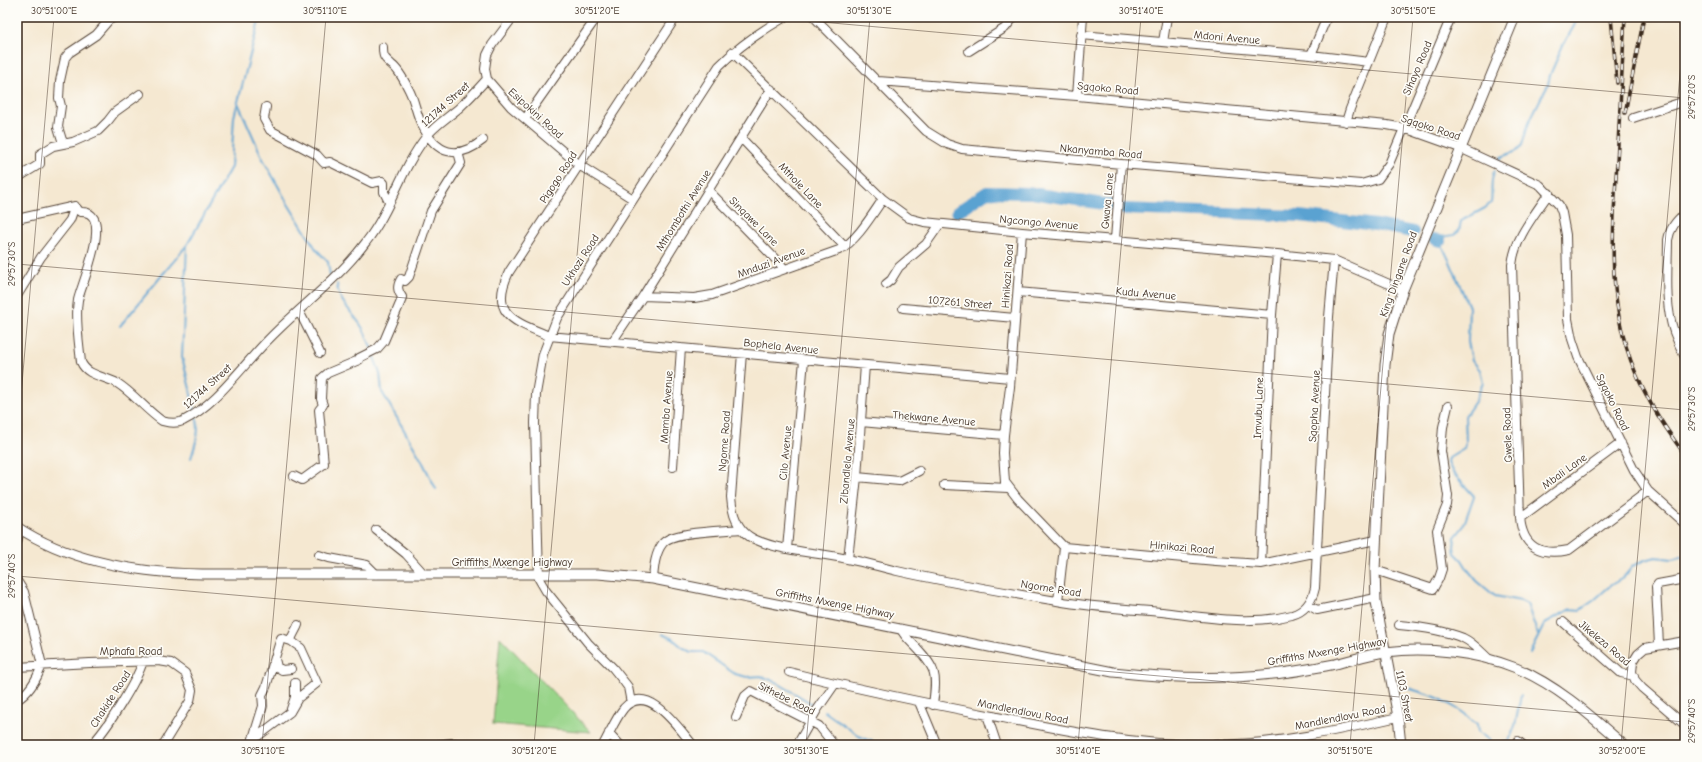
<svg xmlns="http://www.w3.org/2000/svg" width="1702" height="762" font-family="'Comic Neue',sans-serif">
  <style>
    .green { fill: #98d489; stroke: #6a7f54 }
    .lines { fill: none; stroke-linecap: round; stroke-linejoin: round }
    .stream { stroke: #5aa2d1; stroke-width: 2 }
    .river { stroke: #5aa2d1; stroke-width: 12 }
    .minor-casing { stroke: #574639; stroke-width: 10 }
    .tertiary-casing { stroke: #574639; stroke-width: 11 }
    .minor { stroke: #fff; stroke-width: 8 }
    .tertiary { stroke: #fff; stroke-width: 9 }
    .rail-casing { stroke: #3b2a1e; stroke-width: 3.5 }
    .rail { stroke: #fdfcf7; stroke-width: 2; stroke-dasharray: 6; stroke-linecap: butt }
    .ticks { fill: none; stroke: #3b2a1e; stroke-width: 1; stroke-opacity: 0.45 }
    .labels { text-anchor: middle; stroke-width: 3.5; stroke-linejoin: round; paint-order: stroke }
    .street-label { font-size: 11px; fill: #3b2a1e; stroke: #fdfcf7 }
    .neatline { fill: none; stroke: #3b2a1e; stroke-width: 1.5 }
    .ticks-label { font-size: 10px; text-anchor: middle; fill: #3b2a1e }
  </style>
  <rect width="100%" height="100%" fill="#fdfcf7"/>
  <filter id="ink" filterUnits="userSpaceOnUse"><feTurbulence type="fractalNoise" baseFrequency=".025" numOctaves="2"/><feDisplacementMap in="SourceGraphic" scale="8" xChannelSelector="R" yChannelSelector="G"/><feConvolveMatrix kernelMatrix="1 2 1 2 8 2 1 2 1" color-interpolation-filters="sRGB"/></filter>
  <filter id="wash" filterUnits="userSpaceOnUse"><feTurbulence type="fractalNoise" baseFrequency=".012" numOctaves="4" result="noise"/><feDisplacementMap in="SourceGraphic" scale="16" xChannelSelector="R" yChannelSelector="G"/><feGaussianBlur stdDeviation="0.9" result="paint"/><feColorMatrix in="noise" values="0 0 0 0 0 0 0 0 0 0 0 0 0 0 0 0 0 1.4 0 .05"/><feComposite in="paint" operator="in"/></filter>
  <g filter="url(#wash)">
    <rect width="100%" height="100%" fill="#f5e8d1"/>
    <path class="green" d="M 500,637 L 591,732 L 493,724 Z"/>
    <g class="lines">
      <path class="stream" d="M 238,103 L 263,159 L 288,204 L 316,249 L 328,262 L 330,276
        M 1498,163 L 1501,157 L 1517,151 L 1522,145 L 1529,122 L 1548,84 L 1550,75 L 1563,45 L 1574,26 L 1577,17
        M 1495,170 C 1489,181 1493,191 1491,203 L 1485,208 L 1461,221 L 1459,231 L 1454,235 L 1441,237 L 1440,241 L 1451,264 L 1469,307 L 1468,342 L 1472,360 L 1480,370 L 1483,382 L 1476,400 L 1465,416 L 1466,442 L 1464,449 L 1449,458 L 1448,463 L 1453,473 L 1474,496 L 1463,527 L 1455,537 L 1454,547 L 1455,553 L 1462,560 L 1468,570 L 1477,581 L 1495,596 L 1521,601 L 1527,604 L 1538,635
        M 187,245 L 182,357 L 190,389 L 194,410
        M 337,284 C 338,301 351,311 360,324 C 365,331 369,342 372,350
        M 120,326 L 187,245 L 231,167 L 234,117 L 260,17
        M 373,354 L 380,374 L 382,392 L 422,461 L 436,489
        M 191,458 C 195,446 201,429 196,417
        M 662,634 L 673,639 L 682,647 L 692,652 L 703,652 L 735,674 L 747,677 L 761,676 L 776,682 L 814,705
        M 1530,653 L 1545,623 L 1571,609 L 1580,610 L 1593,601 L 1611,585 L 1623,578 L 1633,566 L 1645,560 L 1656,557 L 1672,559 L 1685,556
        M 1404,686 C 1416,692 1428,693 1440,699 C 1444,701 1463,712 1465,714 C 1469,719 1471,721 1477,724 L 1478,732 L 1496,745
        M 824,711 L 859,736 L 880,745
        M 1501,745 L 1503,742 L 1508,743 L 1515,726 L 1521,695"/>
      <path class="river" d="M 1124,209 L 1299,216 L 1376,225 L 1413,232
        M 957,212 L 987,192 L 1032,193 L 1110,205
        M 1434,239 L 1440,241"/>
    </g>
  </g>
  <g filter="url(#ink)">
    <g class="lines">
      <defs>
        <path id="minor" d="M 513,17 L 492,45 L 487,55 L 485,69 L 487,79 L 511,107 L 579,165 L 633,199
          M 676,17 L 509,272 C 488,315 516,322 549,336 L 1010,378
          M 814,17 L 926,131 L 947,144 L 962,149 L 1121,164 L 1361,184 L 1378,179 L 1389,164 L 1451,17
          M 1081,35 L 1311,55 L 1369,62
          M 1163,42 L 1167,17
          M 383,47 C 383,59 385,58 392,65 C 398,69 406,84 409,90 C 415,101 416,114 422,125 C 436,154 457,161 483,140
          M 969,51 L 1005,28 L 1014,17
          M 732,52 L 883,199 L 909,218 L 924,222 L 1022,232 L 1277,254 L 1334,260 L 1403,290
          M 1311,55 L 1327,17
          M 878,81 L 1077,96 L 1387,125 L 1404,128 L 1460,148 L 1540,185 L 1559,205 L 1562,213 L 1566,235 L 1568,319 L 1572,339 L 1578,357 L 1634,470 L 1648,491 L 1685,524
          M 1077,96 L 1083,17
          M 266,107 L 264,119 L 270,130 L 317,155 L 324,163 L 330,162 L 372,183 L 382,181 L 384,183 L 384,192 L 389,202
          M 1633,118 L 1685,101
          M 525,119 L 597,17
          M 1346,122 L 1350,109 L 1387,17
          M 742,139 L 845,247
          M 65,143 L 62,140 L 58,127 L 61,106 L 59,98 L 60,81 L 65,58 L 69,53 L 96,35 L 109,20 L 115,17
          M 17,178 L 40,164 L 40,154 L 53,146 L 73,142 L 98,131 L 108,121 L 115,112 L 140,94
          M 708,190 L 785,269
          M 1549,193 C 1534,216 1515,237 1512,265 L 1520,518 C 1523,548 1541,556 1569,550 L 1648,491
          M 1685,213 C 1676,221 1670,228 1668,240 C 1668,269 1664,303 1674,332 C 1677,340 1681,349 1685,357
          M 17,219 L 75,206
          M 1022,232 L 1010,387 L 1004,435 L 1003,453 L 1005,482 L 1018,499 L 1064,547 L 1216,561 L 1261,564 L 1376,540
          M 1115,239 L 1121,164
          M 886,284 L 891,280 L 899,267 L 926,244 L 940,224
          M 1018,292 L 1272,315
          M 17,296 L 41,257 L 70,220 L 75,206 L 80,212 C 116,209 81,285 78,300 C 75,318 79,343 81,362 C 87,376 104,376 117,383 C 133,393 146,410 162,421 C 169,423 176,424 183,421 C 216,404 240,369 266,342 C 298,308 338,280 366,242 C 391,210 401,169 426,137 C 435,125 449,117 460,107 C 470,98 478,89 487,79
          M 643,296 L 694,298 L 712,295 L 839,250 C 856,242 872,215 883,199
          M 903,308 L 1015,318
          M 299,311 L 320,353
          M 612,342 L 643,296 L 771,89
          M 742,353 L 731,497 C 732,514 737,531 754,539 C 782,552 817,552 847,559 C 864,562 880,567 897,571 C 950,583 1004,592 1057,601 C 1091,607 1127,609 1162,612 C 1204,617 1249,626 1292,615 C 1306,611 1312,601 1315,588 L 1329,317 L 1334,260
          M 861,422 L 1004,435
          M 673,467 L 681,348
          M 294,476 L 302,480 L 324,464 L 319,410 L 323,405 L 321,399 L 322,378 L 328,373 L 359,360 L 359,358 L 377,349 L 384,341 L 401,301 L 402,297 C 397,290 397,286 401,279 L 405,281 L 409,277 L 431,211 L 461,163 L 458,152
          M 857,477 L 899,481 L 919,471
          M 944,485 L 1008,488
          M 1520,518 L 1621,443
          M 376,530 L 406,554 L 424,574
          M 17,542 L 20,529
          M 787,549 L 804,360
          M 319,555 L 329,558 L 367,565 L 376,574
          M 848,559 L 857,477 L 865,365
          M 1261,564 L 1272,315 L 1277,254
          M 1375,570 L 1433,589 L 1439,578 L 1442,569 L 1437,530 L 1447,505 L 1448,496 L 1441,451 L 1443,427 L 1448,406
          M 653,579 C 654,567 655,553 663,543 C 672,531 724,531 741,529
          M 17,581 L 24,592 L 42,665 C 37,679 30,692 17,700
          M 1058,601 L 1064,547
          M 1308,605 L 1317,610 L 1376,598
          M 1563,622 L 1621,673 L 1634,676
          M 1399,625 C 1420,627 1443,630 1463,638 C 1474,643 1482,653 1490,660
          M 901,629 C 904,636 909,640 915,646 C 937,669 937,674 933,705
          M 291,641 L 301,648 L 317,683 L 298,698 L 290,712 L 295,697 L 295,683
          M 1685,641 L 1645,648 L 1638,654 L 1633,662 L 1632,672 L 1635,680 L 1642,688 L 1685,725
          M 1659,645 L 1656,587 L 1658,584 L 1685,579
          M 275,659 L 277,667 L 282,670 L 291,669
          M 17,667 L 90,663 L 159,661 L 171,663 L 185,673 L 192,690 L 190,701 L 163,745
          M 789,672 C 857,689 925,703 993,716 C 1066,731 1138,746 1214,745 C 1276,744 1337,731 1398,717
          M 919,702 L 937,745
          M 631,703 L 628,687 L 625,683 L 613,668 L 588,643 L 546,591 L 539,579 L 535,423 L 536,394 L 543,354 L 557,318 L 719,66 C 739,46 761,31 785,17
          M 987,715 L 997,745
          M 736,717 L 745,696 L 751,691 L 819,726 L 834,745
          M 609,733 L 620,745
          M 254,739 L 290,712
          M 1518,741 L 1523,745
          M 91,745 C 106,731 137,681 143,661
          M 251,745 L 263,706 L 262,695 L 266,687 L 281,638 L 291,641 C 292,634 296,631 298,625
          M 437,745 L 451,743 L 463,745
          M 603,745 C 610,733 615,719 624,708 C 648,681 679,729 693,745
          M 797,745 L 817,710 L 835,684"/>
        <path id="tertiary" d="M 17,527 C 70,562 140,573 202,574 L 598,574 L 653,579 L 1113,672 C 1167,678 1219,680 1273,674 C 1294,672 1315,668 1335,664 C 1352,660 1369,654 1385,652 C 1428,647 1476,652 1516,668 C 1557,685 1591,716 1624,745
          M 1401,745 L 1398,717 L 1376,602 L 1375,570 L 1385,365 L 1389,334 L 1403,290 L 1515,17"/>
      </defs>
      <use href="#minor" class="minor-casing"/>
      <use href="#tertiary" class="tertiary-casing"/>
      <use href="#minor" class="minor"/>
      <use href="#tertiary" class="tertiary"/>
      <defs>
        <path id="rail" d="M 1611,17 L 1617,83
          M 1625,17 C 1622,65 1620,114 1617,162 C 1613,224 1608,286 1626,346 C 1638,387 1660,421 1685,455
          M 1625,113 L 1644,17"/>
      </defs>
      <use href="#rail" class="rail-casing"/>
      <use href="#rail" class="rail"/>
    </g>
  </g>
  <path class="ticks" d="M 764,17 L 1685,98M 17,264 L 1685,410M 17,441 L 54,17M 17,576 L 1685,722M 262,745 L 326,17M 534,745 L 598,17M 806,745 L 870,17M 1078,745 L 1141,17M 1350,745 L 1413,17M 1621,745 L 1685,17"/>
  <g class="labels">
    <g class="street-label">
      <text transform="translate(1227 37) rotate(5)" y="4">Mdoni Avenue</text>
      <text transform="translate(1417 68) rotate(-67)" y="4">Sihayo Road</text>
      <text transform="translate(1108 88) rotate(5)" y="4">Sgqoko Road</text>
      <text transform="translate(445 104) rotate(-42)" y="4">121744 Street</text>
      <text transform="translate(536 113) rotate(42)" y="4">Esipokini Road</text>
      <text transform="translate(1431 127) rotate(18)" y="4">Sgqoko Road</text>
      <text transform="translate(1101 151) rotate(5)" y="4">Nkanyamba Road</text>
      <text transform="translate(558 177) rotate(-57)" y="4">Pigogo Road</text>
      <text transform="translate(801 185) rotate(46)" y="4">Mthole Lane</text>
      <text transform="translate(1107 201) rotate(-85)" y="4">Gwava Lane</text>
      <text transform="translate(683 210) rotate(-58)" y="4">Mthombothi Avenue</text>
      <text transform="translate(754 221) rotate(45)" y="4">Sinqawe Lane</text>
      <text transform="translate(1039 222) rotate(5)" y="4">Ngcongo Avenue</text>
      <text transform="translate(580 260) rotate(-57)" y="4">Ukhozi Road</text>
      <text transform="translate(771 262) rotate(-20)" y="4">Mnduzi Avenue</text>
      <text transform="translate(1398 274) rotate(-70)" y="4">King Dingane Road</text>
      <text transform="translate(1007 276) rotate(-86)" y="4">Hinikazi Road</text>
      <text transform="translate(1146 293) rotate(5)" y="4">Kudu Avenue</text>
      <text transform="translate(960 302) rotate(5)" y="4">107261 Street</text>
      <text transform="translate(781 346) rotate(6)" y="4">Bophela Avenue</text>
      <text transform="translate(207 386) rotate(-42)" y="4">121744 Street</text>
      <text transform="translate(1613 402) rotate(64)" y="4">Sgqoko Road</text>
      <text transform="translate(1314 406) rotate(-87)" y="4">Sqopha Avenue</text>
      <text transform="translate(666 407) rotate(-86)" y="4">Mamba Avenue</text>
      <text transform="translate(1258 408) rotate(-88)" y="4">Imvubu Lane</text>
      <text transform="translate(934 418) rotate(5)" y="4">Thekwane Avenue</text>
      <text transform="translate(1507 435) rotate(-92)" y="4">Gwele Road</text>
      <text transform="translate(724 441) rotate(-86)" y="4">Ngome Road</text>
      <text transform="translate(785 453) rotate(-85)" y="4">Cilo Avenue</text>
      <text transform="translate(847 461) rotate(-85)" y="4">Zibandlela Avenue</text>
      <text transform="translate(1564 471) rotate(-36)" y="4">Mbali Lane</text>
      <text transform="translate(1182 547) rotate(5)" y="4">Hinikazi Road</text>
      <text x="512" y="566">Griffiths Mxenge Highway</text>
      <text transform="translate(1051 588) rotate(9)" y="4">Ngome Road</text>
      <text transform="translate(835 603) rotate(11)" y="4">Griffiths Mxenge Highway</text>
      <text transform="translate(1605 643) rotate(40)" y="4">Jikeleza Road</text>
      <text x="131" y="655">Mphafa Road</text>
      <text transform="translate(1327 651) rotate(-10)" y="4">Griffiths Mxenge Highway</text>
      <text transform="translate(1405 696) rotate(79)" y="4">1103 Street</text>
      <text transform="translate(787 698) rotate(26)" y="4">Sithebe Road</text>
      <text transform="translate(110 699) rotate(-57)" y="4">Chakide Road</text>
      <text transform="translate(1023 711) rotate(11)" y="4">Mandlendlovu Road</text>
      <text transform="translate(1340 717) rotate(-11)" y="4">Mandlendlovu Road</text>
    </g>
  </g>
  <rect width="1702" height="762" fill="none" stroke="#fdfcf7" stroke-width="44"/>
  <rect x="22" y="22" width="1658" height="718" class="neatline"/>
  <g class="ticks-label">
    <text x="54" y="14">30°51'00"E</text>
    <text x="325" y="14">30°51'10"E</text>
    <text x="597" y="14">30°51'20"E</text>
    <text x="869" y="14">30°51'30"E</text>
    <text x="1141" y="14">30°51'40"E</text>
    <text x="1413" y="14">30°51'50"E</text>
    <text transform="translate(1691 97) rotate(-90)" y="4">29°57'20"S</text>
    <text transform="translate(11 264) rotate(-90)" y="4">29°57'30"S</text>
    <text transform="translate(1691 409) rotate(-90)" y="4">29°57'30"S</text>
    <text transform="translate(11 576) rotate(-90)" y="4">29°57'40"S</text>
    <text transform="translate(1691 721) rotate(-90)" y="4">29°57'40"S</text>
    <text x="263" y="754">30°51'10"E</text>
    <text x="534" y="754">30°51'20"E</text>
    <text x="806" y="754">30°51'30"E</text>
    <text x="1078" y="754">30°51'40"E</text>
    <text x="1350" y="754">30°51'50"E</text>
    <text x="1622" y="754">30°52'00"E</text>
  </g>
</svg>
